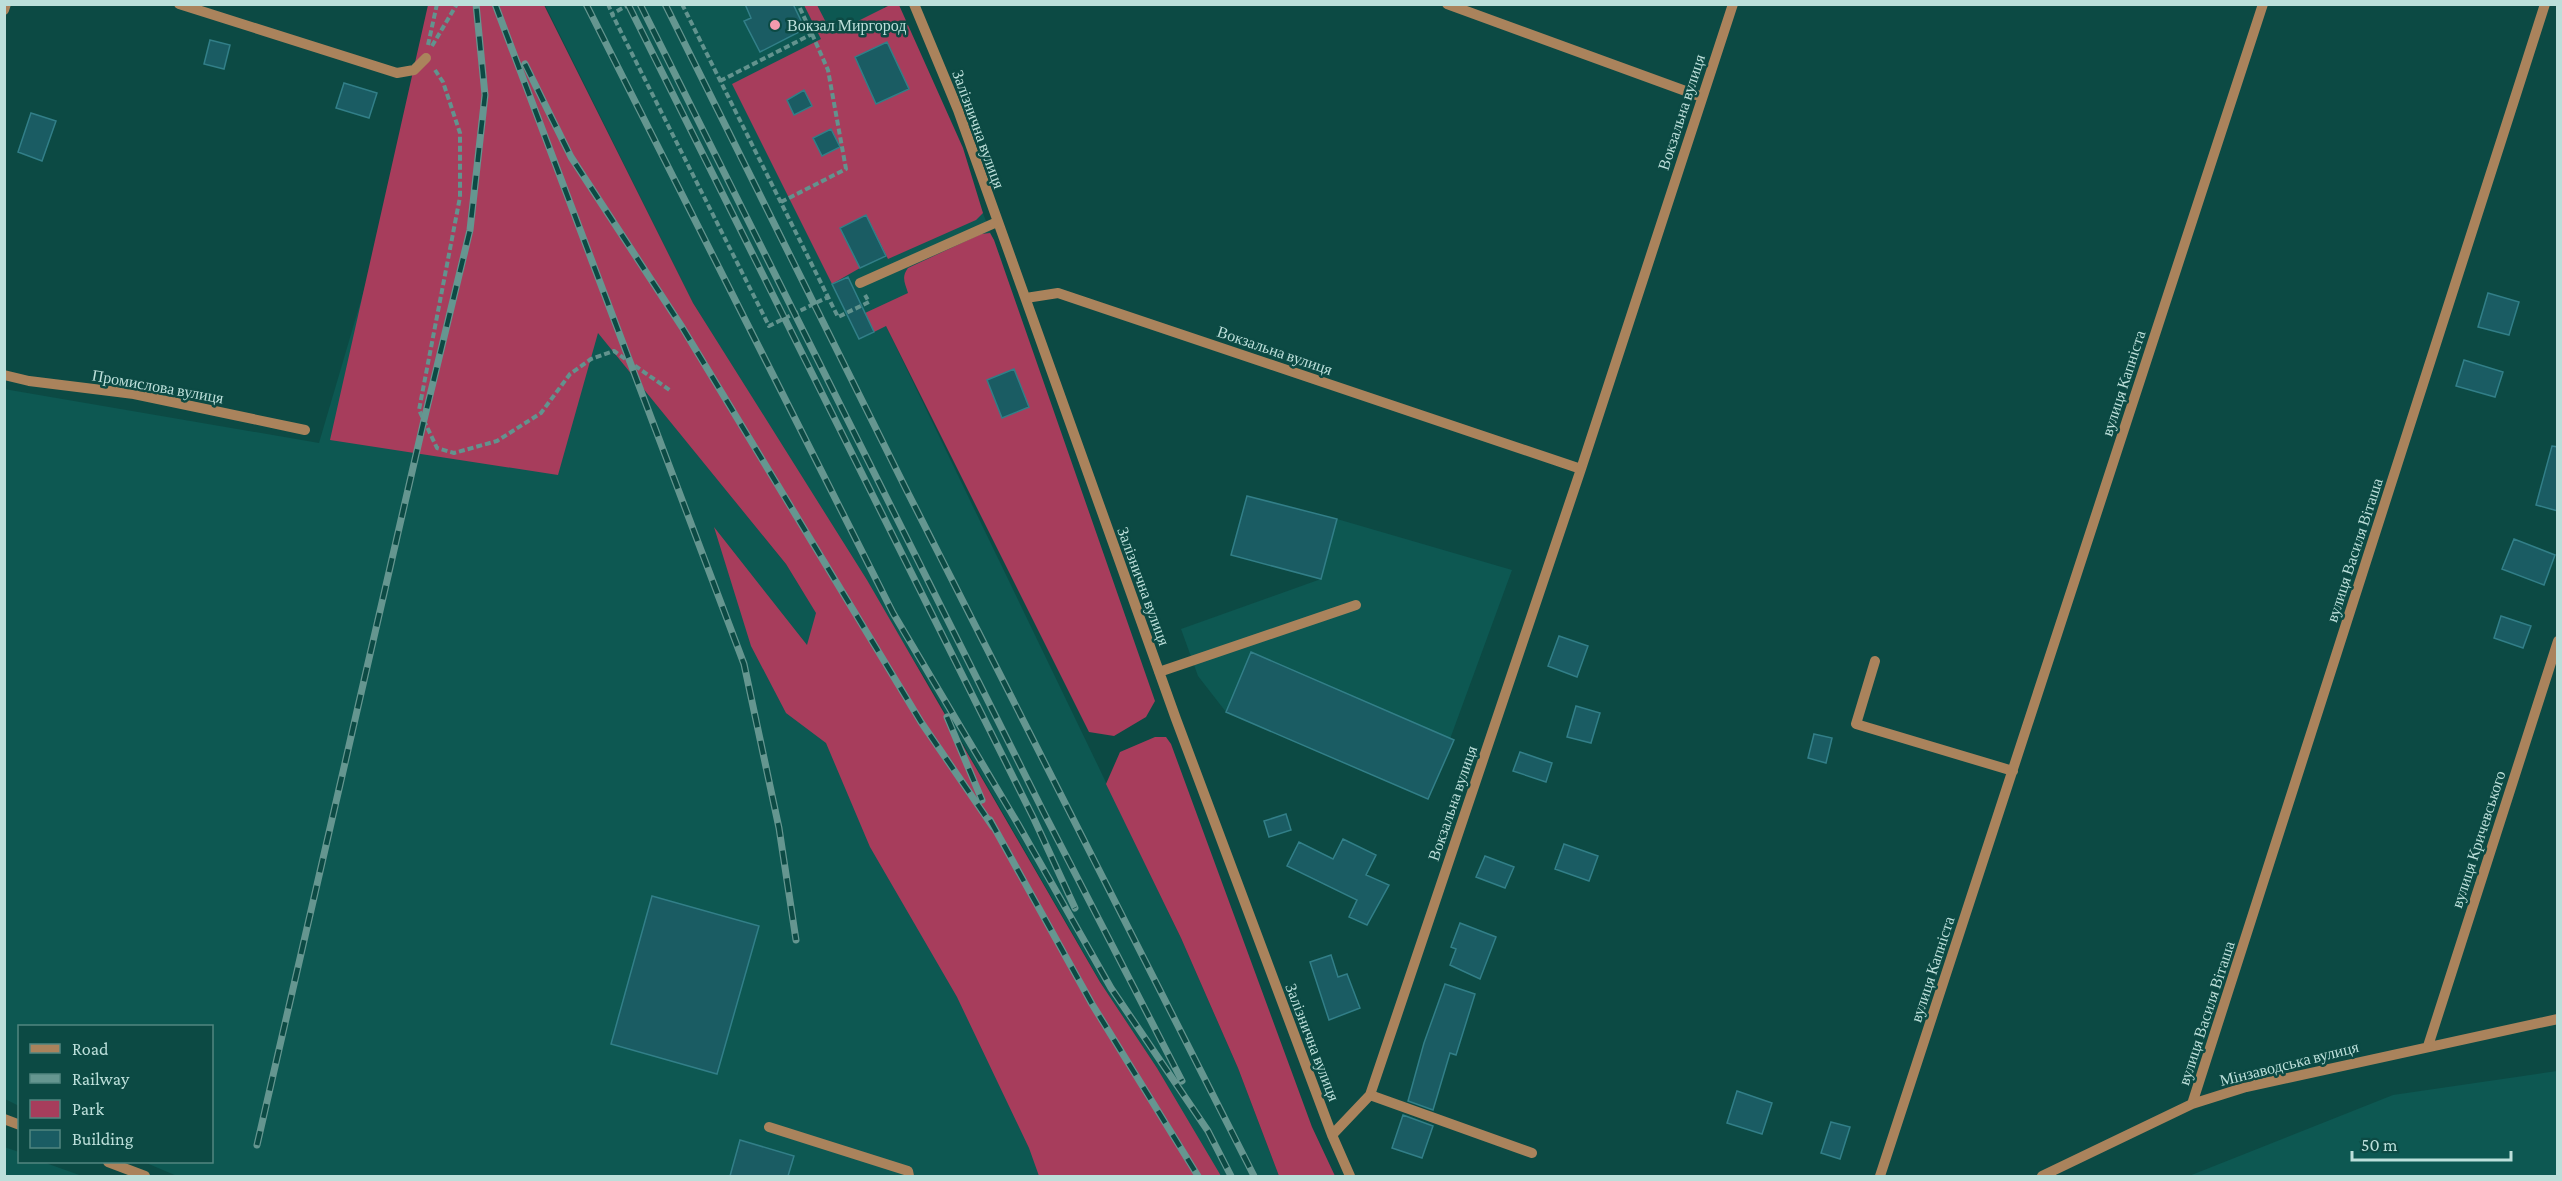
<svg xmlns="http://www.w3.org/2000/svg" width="2562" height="1181" font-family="'Crimson Pro',serif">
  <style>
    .built { fill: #0d5852 }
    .green { fill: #a73d5c }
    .building { fill: #1a5c63; stroke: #327f88; stroke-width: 1.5 }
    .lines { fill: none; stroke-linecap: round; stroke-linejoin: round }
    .path { stroke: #62938e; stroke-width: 4; stroke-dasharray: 6 3; stroke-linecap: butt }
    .minor { stroke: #aa835c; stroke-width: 10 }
    .rail-casing { stroke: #659690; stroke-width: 7 }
    .rail { stroke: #0c4a44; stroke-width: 4.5; stroke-dasharray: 14; stroke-linecap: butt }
    .poi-dot { fill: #f29aae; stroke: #0c4a44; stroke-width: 2 }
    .labels { text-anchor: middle; stroke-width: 5; stroke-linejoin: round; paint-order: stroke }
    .poi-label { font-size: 16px; fill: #bcdfda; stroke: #0c4a44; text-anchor: start }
    .street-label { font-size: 16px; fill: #bcdfda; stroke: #0c4a44 }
  </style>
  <rect width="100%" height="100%" fill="#0c4a44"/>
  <path class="built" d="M 545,5 L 883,5 L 977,198 L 1002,262 L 886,326 L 1181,938 L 1238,1068 L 1279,1176 L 1218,1176 L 1157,1068 L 1104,988 L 928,683 L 693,303 Z
    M 422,93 L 598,332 L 786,564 L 1167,1176 L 177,1176 L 144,1162 L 212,1162 L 212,1026 L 20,1026 L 19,1106 L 5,1099 L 4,389 L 319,443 Z
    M 1337,519 L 1512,570 L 1428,799 L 1226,712 L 1198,676 L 1181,629 L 1321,579 Z
    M 2557,1071 L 2557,1176 L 2189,1176 L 2393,1095 Z
    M 4,1147 L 19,1152 L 20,1162 L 43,1162 L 82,1176 L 5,1176 Z"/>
  <path class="green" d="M 428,5 L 544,5 L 693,303 L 867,580 L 1100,982 L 1157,1068 L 1221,1176 L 1039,1176 L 1029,1148 L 957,997 L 870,847 L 826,743 L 786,713 L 751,646 L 714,527 L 807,645 L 816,613 L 786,564 L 598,333 L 558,475 L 330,440 Z
    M 804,5 L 817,5 L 832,34 L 890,5 L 899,5 L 963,148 L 983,213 L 976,220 L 888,259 L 866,215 L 840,228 L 860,268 L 832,284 L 732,84 L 821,39 Z
    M 990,233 L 994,240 L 1155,701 L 1146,717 L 1114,736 L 1089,732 L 886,326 L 874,332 L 865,313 L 908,293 C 905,283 901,277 908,268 L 981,234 Z
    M 1155,737 L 1166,737 L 1171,744 L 1312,1127 L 1335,1176 L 1279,1176 L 1238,1068 L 1181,938 L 1106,784 L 1120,752 Z"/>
  <path class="building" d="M 745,4 L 793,4 L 805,29 L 760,52 L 744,21 L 751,18 Z
    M 210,40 L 230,45 L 224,69 L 204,64 Z
    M 887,42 L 909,89 L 876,104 L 855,57 Z
    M 344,83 L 377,93 L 369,118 L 336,108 Z
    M 804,90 L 812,106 L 794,115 L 787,100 Z
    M 31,113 L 56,121 L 42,161 L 18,152 Z
    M 831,129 L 840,147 L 822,156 L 813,138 Z
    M 866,215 L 886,256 L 860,268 L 840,228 Z
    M 848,277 L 874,332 L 859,339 L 832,284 Z
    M 2488,293 L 2519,302 L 2509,335 L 2478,327 Z
    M 2464,360 L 2503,372 L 2495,397 L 2456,386 Z
    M 1014,369 L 1029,407 L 1002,418 L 987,380 Z
    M 2552,446 L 2558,447 L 2558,511 L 2536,505 Z
    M 1247,496 L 1337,519 L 1321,579 L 1231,555 Z
    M 2514,539 L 2555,555 L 2544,585 L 2502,569 Z
    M 2501,616 L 2531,626 L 2523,648 L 2494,638 Z
    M 1559,636 L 1588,646 L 1577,677 L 1548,666 Z
    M 1251,652 L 1454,740 L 1428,799 L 1226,712 Z
    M 1576,706 L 1600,713 L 1591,743 L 1567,737 Z
    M 1814,734 L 1832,738 L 1826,763 L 1808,758 Z
    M 1520,752 L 1552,763 L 1546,782 L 1513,771 Z
    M 1286,814 L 1291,830 L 1269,837 L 1264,821 Z
    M 1343,839 L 1376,855 L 1366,875 L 1389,885 L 1367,925 L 1349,917 L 1357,900 L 1287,866 L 1299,842 L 1333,859 Z
    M 1564,844 L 1598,856 L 1589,881 L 1555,869 Z
    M 1485,856 L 1514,867 L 1505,888 L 1476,877 Z
    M 652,896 L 759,926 L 717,1074 L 611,1044 Z
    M 1460,923 L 1496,937 L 1480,979 L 1450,965 L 1456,949 L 1451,947 Z
    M 1331,955 L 1338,977 L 1347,974 L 1360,1008 L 1329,1020 L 1310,962 Z
    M 1445,984 L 1475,994 L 1456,1055 L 1450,1053 L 1433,1110 L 1408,1101 L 1424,1043 Z
    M 1737,1091 L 1772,1103 L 1762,1134 L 1727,1123 Z
    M 1403,1115 L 1433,1126 L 1422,1158 L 1392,1148 Z
    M 1831,1122 L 1850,1127 L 1840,1159 L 1821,1153 Z
    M 740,1140 L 794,1156 L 788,1176 L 730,1176 Z"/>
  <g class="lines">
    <path class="path" d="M 608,4 L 612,14
      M 630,4 L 612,14 L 769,326 L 828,297
      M 682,4 L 838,317 L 869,302 L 865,295
      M 428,45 L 437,4
      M 432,46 L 457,4
      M 435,70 L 443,82 L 460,133 L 460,197 L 419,410 L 437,448 L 454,453 L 497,441 L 541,413 L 570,374 L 591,359 L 614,351 L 671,391
      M 720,81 L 812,34 L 798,4
      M 781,202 L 846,169 L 828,70 L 812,34"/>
    <path class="minor" d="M 179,4 L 397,73 L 414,70 L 426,58
      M 914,4 L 958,110 L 1176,719 L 1332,1135 L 1350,1176
      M 1447,4 L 1702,97
      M 4,10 L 6,4
      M 860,283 L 997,222
      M 1026,298 L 1058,293 L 1581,469
      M 4,375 L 29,381 L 134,394 L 305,430
      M 1875,661 L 1856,724 L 2013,771
      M 1159,672 L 1356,605
      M 2428,1046 L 2558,641
      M 1370,1095 L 1532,1153
      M 2192,1104 L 2545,4
      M 4,1119 L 20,1125
      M 769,1127 L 908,1171 L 909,1176
      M 1332,1135 L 1370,1095 L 1581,469 L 1733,4
      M 108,1162 L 145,1176
      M 1880,1176 L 2263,4
      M 2042,1176 L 2192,1104 L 2246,1087 L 2558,1019"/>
    <defs>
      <path id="rail" d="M 495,4 L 744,664 L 779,828 L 796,940
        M 586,4 L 893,613 L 1018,824 L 1111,988 L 1208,1131 L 1231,1176
        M 628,4 L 1034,819 L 1075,908
        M 640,4 L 1044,813 L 1182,1081
        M 665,4 L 906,489 L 1254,1176
        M 525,64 L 571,157 L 682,327 L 921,722 L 993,827
        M 947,717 L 982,800
        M 990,820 L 1092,1004 L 1198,1176
        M 257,1145 L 424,420 L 470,230 L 485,95 L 476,4"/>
    </defs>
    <use href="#rail" class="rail-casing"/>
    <use href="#rail" class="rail"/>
  </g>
  <circle class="poi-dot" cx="775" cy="25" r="6"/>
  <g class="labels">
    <g class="poi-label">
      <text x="787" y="31">Вокзал Миргород</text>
    </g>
    <g class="street-label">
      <text transform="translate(1681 112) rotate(-72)" y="6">Вокзальна вулиця</text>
      <text transform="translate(979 129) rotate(70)" y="6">Залізнична вулиця</text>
      <text transform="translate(1275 350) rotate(19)" y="6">Вокзальна вулиця</text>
      <text transform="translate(2123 383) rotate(-72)" y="6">вулиця Капніста</text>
      <text transform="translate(158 386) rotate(10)" y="6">Промислова вулиця</text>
      <text transform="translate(2354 550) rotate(-72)" y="6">вулиця Василя Віташа</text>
      <text transform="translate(1144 586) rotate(70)" y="6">Залізнична вулиця</text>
      <text transform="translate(1452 803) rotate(-71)" y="6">Вокзальна вулиця</text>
      <text transform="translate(2478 839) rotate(-72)" y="6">вулиця Кричевського</text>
      <text transform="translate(1932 969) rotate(-72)" y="6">вулиця Капніста</text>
      <text transform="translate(2206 1013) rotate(-72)" y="6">вулиця Василя Віташа</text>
      <text transform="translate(1313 1042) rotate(69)" y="6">Залізнична вулиця</text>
      <text transform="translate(2289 1063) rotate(-14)" y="6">Мінзаводська вулиця</text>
    </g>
  </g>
  <rect width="2562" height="1181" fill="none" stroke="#bcdfda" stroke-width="12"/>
  <rect x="18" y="1025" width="195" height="138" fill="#0c4a44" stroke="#528680" stroke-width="1.5"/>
  <rect x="30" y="1044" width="30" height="9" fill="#aa835c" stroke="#528680" stroke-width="1.5"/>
  <text x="72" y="1055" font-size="18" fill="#bcdfda">Road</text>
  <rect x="30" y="1074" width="30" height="9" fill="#659690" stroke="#528680" stroke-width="1.5"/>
  <text x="72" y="1085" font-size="18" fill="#bcdfda">Railway</text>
  <rect x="30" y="1100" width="30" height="18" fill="#a73d5c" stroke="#528680" stroke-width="1.5"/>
  <text x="72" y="1115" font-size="18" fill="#bcdfda">Park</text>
  <rect x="30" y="1130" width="30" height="18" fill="#1a5c63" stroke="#528680" stroke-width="1.5"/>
  <text x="72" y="1145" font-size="18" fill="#bcdfda">Building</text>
  <path d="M2352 1151v9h159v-9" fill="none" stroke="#bcdfda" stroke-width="3"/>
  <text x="2361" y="1151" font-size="18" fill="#bcdfda" stroke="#0c4a44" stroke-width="4.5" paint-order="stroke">50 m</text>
</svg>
